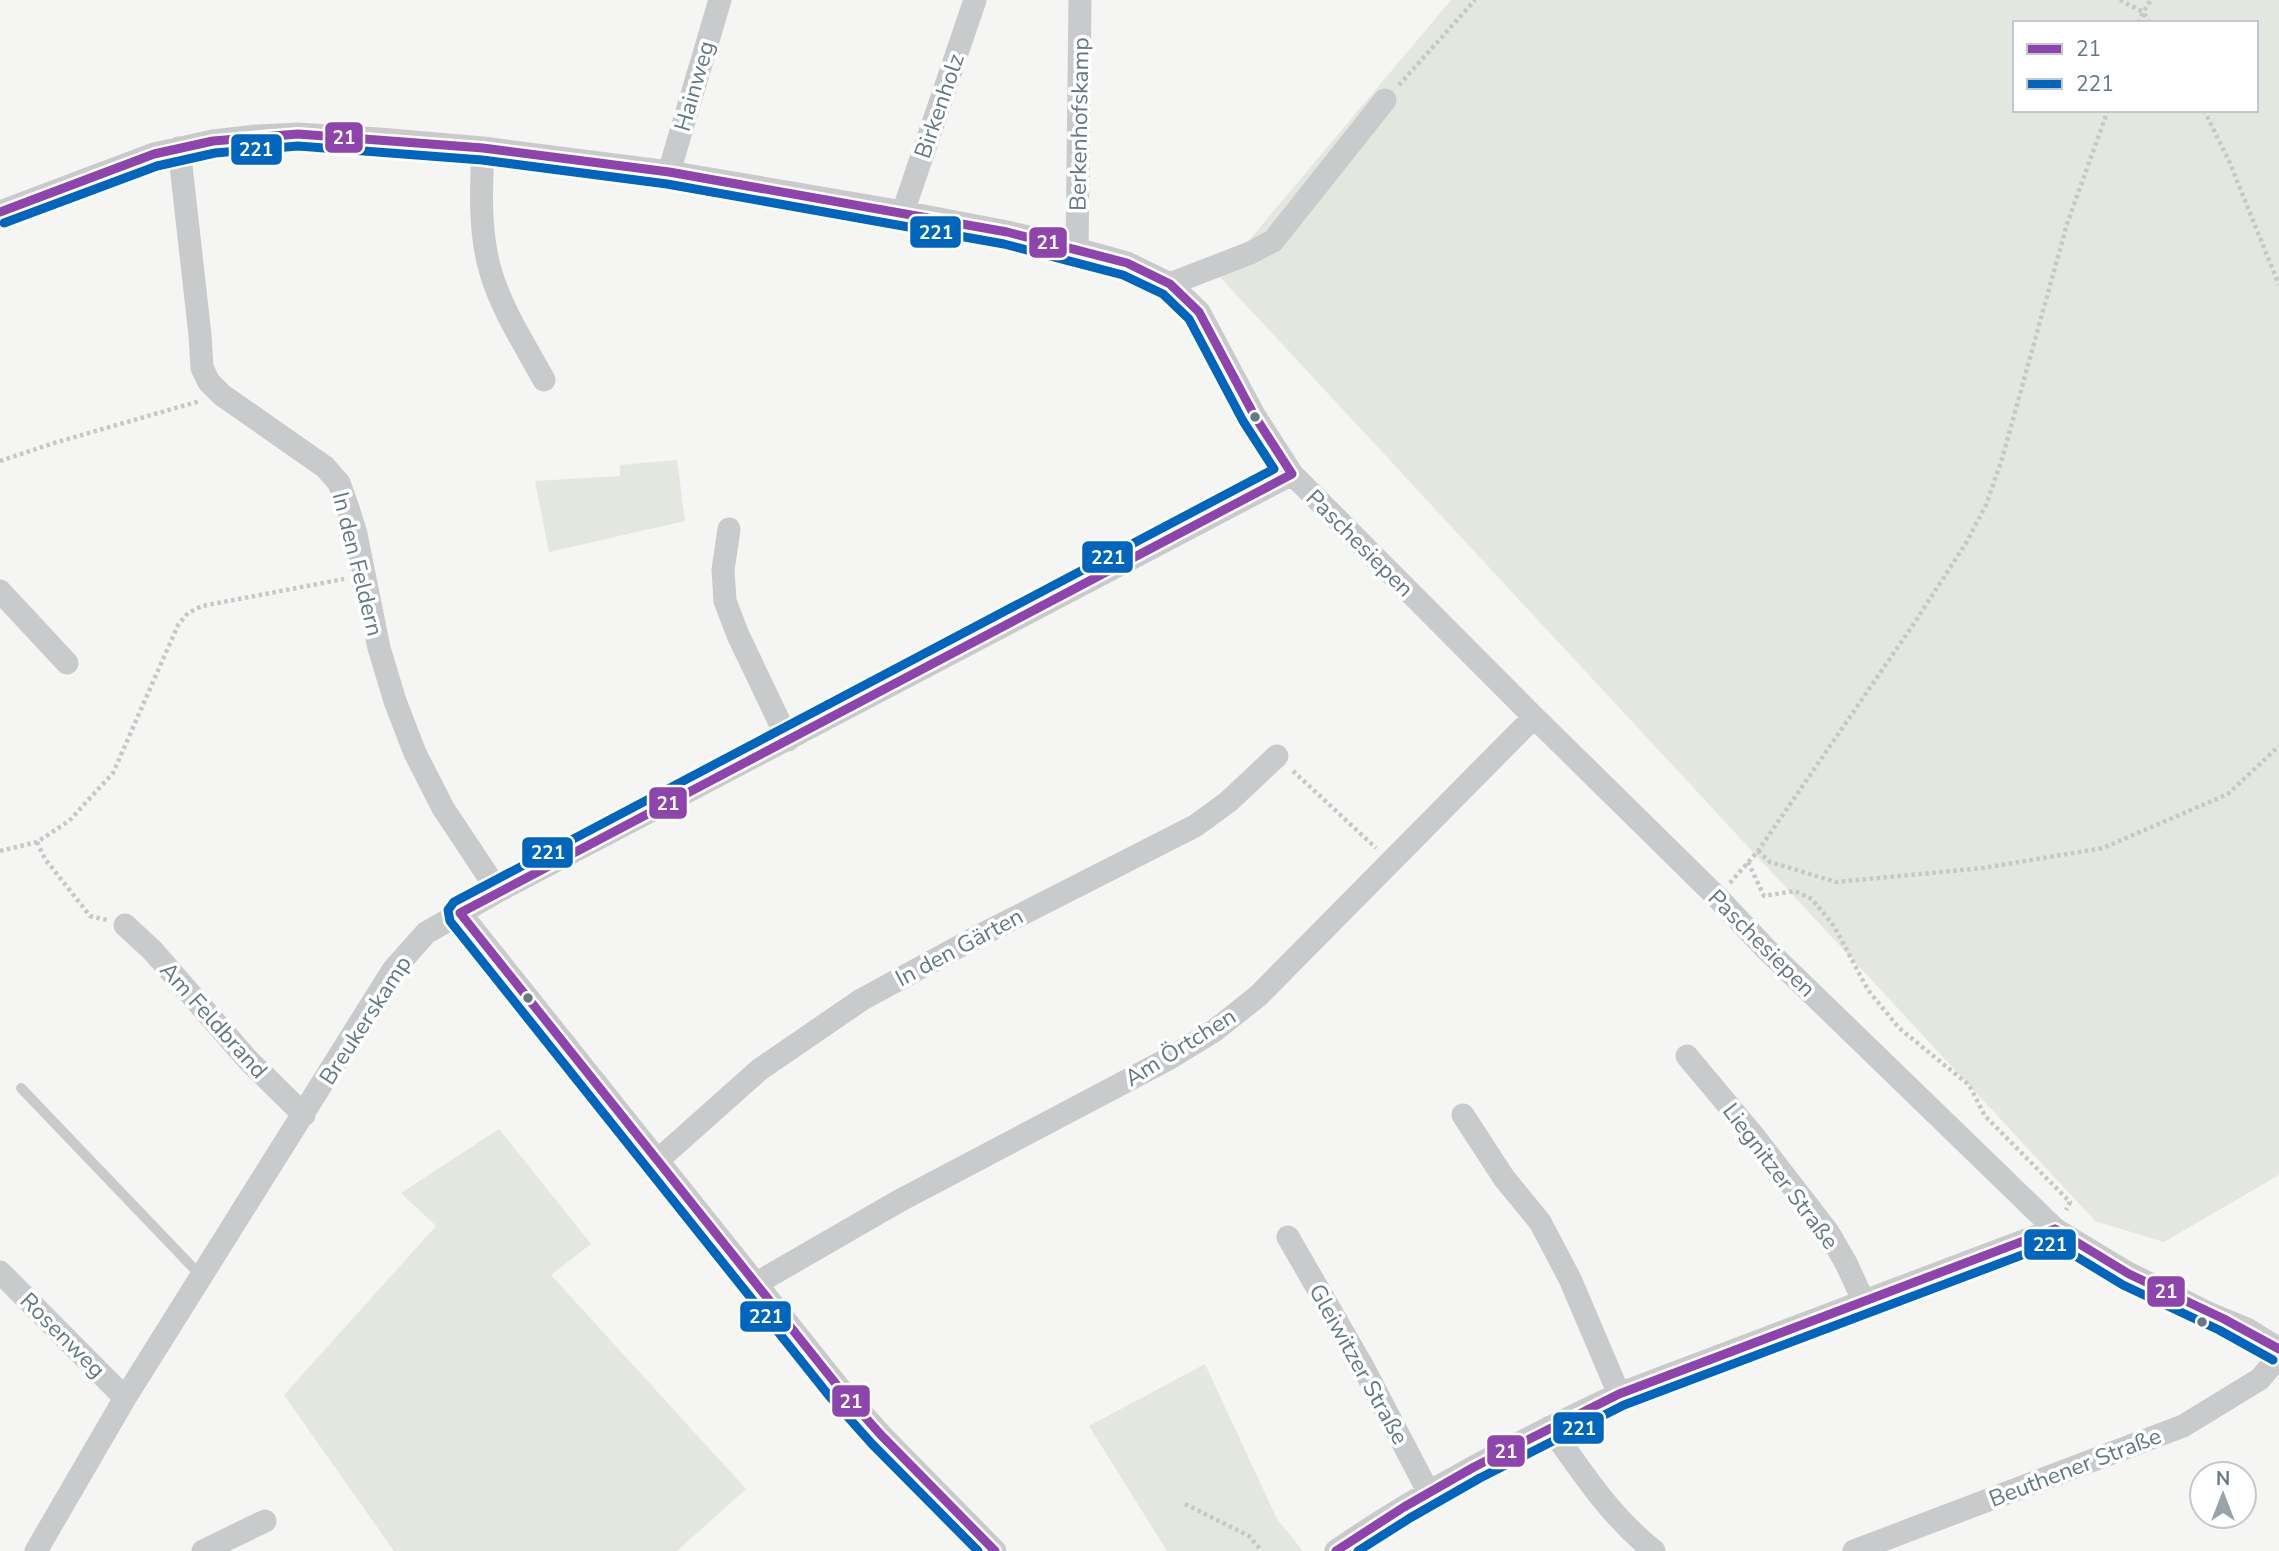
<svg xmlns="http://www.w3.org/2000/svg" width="2279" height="1551" font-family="'Nunito Sans',sans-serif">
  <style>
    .green { fill: #e4e7e0; fill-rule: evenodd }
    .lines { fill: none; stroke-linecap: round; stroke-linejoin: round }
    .path { stroke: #c6c8c8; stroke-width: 4.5; stroke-dasharray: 3.5 3.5; stroke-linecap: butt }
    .lane { stroke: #c9cacb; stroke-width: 10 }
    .street { stroke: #c9cacb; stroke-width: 23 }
    .bus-1-casing { stroke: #fff; stroke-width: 14 }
    .bus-2-casing { stroke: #fff; stroke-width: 14 }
    .bus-1 { stroke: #8e44ad; stroke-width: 9 }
    .bus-2 { stroke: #0065bd; stroke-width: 9 }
    .bus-dot { fill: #647984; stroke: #fff; stroke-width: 2.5 }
    .labels { text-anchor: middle; stroke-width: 7; stroke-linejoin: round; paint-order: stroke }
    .street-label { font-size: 23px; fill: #647984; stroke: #fff }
    .line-badge { stroke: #fff; stroke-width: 2.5 }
    .badge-label { font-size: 19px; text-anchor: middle; font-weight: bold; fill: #fff }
  </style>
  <rect width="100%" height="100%" fill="#f5f5f3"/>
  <path class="green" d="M 1451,0 L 2279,0 L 2279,1175 L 2164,1242 L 2095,1221 L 1219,276 ZM 2015,23 L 2256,23 L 2256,110 L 2015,110 Z
    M 677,460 L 685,521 L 549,552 L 535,481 L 620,476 L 620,465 Z
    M 499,1129 L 591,1244 L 551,1275 L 746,1489 L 677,1551 L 394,1551 L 284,1395 L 436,1226 L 401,1193 Z
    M 1205,1364 L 1277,1519 L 1303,1551 L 1167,1551 L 1089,1426 Z"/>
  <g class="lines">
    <path class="path" d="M 2120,0 L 2143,12 L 2150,23
      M 2139,23 L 2143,12 L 2151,0
      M 1399,85 L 1475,0
      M 2204,110 L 2229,161 L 2279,285
      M 0,461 L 54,443 L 200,401
      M 1293,771 L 1376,848
      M 37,842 L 45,859 L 90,916 L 107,920
      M 0,851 L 37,842 L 69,821 L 113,773 L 178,625 L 188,613 L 202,606 L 344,579
      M 1758,851 L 1770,862 L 1836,882 L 1983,868 L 2103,848 L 2228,794 L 2279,746
      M 1748,862 L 1764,896 L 1795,891 L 1812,899 L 1834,926 L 1868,990 L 1899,1028 L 1969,1085 L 1985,1116 L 2070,1202 L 2066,1210
      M 1730,883 L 1758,851 L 1915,622 L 1966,543 L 1986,505 L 2002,459 L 2067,224 L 2108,110
      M 1185,1504 L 1249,1536 L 1262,1551"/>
    <path class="lane" d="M 21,1088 L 202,1277"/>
    <path class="street" d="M 179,148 L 200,335 L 202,368 L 209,382 L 222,395 L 325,467 L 339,483 L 348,508 L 356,534 L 379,648 L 395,701 L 415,753 L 443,808 L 498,891
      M 483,148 C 481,189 479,233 491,273 C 502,310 525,345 544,380
      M 669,172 L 720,0
      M 0,212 L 154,154 L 213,141 L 257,136 L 298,134 L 379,139 L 483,148 L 669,172 L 903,212 L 1007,232 L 1077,249 L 1127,263 L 1170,284 L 1199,312 L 1254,415 L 1292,474 L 1534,717 L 1717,897 L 1767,950 L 2055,1229 L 2126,1272 L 2206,1312 L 2247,1329 L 2279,1349
      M 903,212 L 975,0
      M 1077,249 L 1080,0
      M 1170,284 L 1250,253 L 1273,241 L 1385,100
      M 729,529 L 723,570 L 725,601 L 738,635 L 788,740
      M 0,591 L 67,663
      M 460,913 L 840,1389 L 881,1435 L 995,1551
      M 125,925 L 153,951 L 248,1060 L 304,1115
      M 1687,1056 L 1753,1135 L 1828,1232 L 1846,1263 L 1864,1302
      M 1463,1115 L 1504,1178 L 1540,1222 L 1570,1279 L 1619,1394
      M 657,1161 L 759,1070 L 861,1000 L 973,939 L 1195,826 L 1228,802 L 1277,756
      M 1288,1237 L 1363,1367 L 1429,1493
      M 0,1272 L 125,1398
      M 757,1283 L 899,1201 L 1170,1058 L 1214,1031 L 1258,996 L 1534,717
      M 1550,1427 C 1581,1471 1611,1517 1654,1551
      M 36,1551 L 125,1398 L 393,970 L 426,933 L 498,891 L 1292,474
      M 203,1551 L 265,1521
      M 1336,1551 C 1424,1490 1522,1440 1619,1394 L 2055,1229
      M 1854,1551 L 2183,1426 L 2260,1379 L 2279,1356"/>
    <defs>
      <path id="bus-1" d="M 0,212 L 154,154 L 213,141 L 298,134 L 483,148 L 669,172 L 1007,232 L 1127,263 L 1170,284 L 1199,312 L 1254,415 L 1292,474
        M 460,913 L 1292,474
        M 460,913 L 840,1389 L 881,1435 L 995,1551
        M 2055,1229 L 2129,1274 L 2224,1319 L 2279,1349
        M 1336,1551 L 1404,1507 L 1474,1467 L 1619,1394 L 2055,1229"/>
      <path id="bus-2" d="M 4,223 L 157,166 L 215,153 L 298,146 L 482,160 L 667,184 L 1004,244 L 1123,275 L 1163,294 L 1189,319 L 1243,421 L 1274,469 L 454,902 L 448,910 L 450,921 L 830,1397 L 872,1444 L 978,1551
        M 1358,1551 L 1410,1518 L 1480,1478 L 1624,1405 L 2054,1243 L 2123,1285 L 2219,1330 L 2273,1360"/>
    </defs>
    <use href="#bus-1" class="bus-1-casing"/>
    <use href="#bus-2" class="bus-2-casing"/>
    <use href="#bus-1" class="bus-1"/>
    <use href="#bus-2" class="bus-2"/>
  </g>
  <g class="bus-dot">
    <circle cx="1255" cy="417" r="6"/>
    <circle cx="528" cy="998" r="6"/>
    <circle cx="2202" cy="1322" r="6"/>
  </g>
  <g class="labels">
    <g class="street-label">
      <text transform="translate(694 86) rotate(-74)" y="8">Hainweg</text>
      <text transform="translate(939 106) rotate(-71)" y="8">Birkenholz</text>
      <text transform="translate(1079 124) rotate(-89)" y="8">Berkenhofskamp</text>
      <text transform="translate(1360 543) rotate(45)" y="8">Paschesiepen</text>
      <text transform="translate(358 564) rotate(76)" y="8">In den Feldern</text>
      <text transform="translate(1762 943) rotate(45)" y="8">Paschesiepen</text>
      <text transform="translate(959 947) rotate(-28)" y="8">In den Gärten</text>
      <text transform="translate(214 1020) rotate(48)" y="8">Am Feldbrand</text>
      <text transform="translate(365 1020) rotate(-57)" y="8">Breukerskamp</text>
      <text transform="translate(1180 1047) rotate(-32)" y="8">Am Örtchen</text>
      <text transform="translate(1781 1176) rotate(53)" y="8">Liegnitzer Straße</text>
      <text transform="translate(63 1335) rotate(45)" y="8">Rosenweg</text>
      <text transform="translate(1359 1364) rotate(61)" y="8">Gleiwitzer Straße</text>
      <text transform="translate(2075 1467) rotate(-21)" y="8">Beuthener Straße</text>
    </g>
  </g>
  <g class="line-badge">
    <rect x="324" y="121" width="40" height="33" rx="7" fill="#8e44ad"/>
    <rect x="230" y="133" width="53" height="33" rx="7" fill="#0065bd"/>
    <rect x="909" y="215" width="53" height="34" rx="7" fill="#0065bd"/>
    <rect x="1028" y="226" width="40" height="33" rx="7" fill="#8e44ad"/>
    <rect x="1081" y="540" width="53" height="34" rx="7" fill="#0065bd"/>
    <rect x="648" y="786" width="40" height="34" rx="7" fill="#8e44ad"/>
    <rect x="521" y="836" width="53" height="33" rx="7" fill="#0065bd"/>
    <rect x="2023" y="1228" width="54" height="33" rx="7" fill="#0065bd"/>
    <rect x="2146" y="1275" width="40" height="33" rx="7" fill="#8e44ad"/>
    <rect x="739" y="1300" width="53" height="33" rx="7" fill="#0065bd"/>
    <rect x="831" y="1384" width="40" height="34" rx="7" fill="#8e44ad"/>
    <rect x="1552" y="1411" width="53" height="34" rx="7" fill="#0065bd"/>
    <rect x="1486" y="1434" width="40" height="34" rx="7" fill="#8e44ad"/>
  </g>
  <g class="badge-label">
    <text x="344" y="144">21</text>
    <text x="256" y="156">221</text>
    <text x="936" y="239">221</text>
    <text x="1048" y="249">21</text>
    <text x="1108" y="564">221</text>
    <text x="668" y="810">21</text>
    <text x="548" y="859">221</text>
    <text x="2050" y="1251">221</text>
    <text x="2166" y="1298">21</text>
    <text x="766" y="1323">221</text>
    <text x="851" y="1408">21</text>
    <text x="1579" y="1435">221</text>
    <text x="1506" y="1458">21</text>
  </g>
  <rect x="2013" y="21" width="245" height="91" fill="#ffffff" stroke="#c1c9ce" stroke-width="2"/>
  <rect x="2027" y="44" width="35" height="10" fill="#8e44ad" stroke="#c1c9ce" stroke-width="2"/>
  <text x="2076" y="56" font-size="21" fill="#647984">21</text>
  <rect x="2027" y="79" width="35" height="10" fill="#0065bd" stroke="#c1c9ce" stroke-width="2"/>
  <text x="2076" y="91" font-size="21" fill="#647984">221</text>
  <g transform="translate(2223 1495)"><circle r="33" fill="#ffffff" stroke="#c1c9ce" stroke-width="2"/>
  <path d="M0-5L12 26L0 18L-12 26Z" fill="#97a4ab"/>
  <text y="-10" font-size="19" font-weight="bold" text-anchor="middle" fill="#647984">N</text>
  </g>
</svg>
